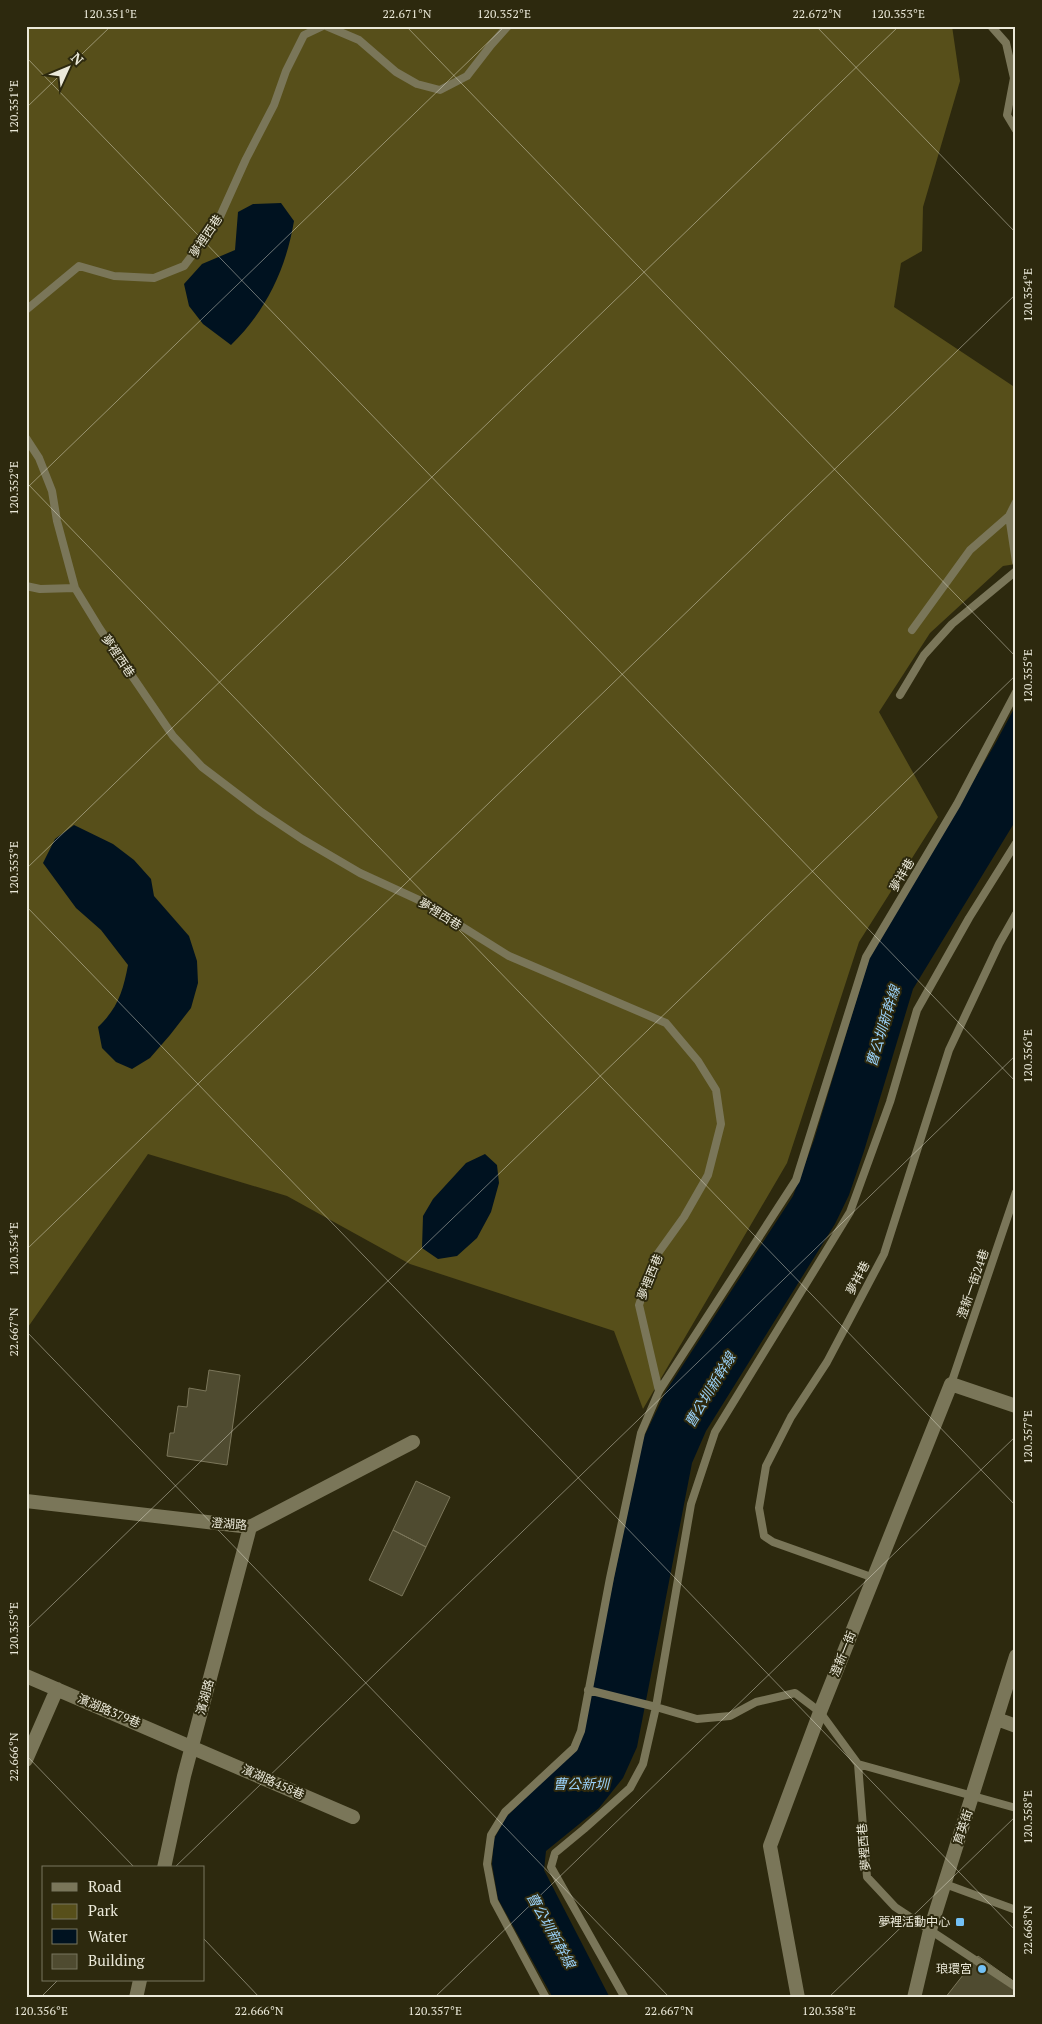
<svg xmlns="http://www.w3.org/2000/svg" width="1042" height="2024" font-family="'PT Serif','Noto Sans TC',serif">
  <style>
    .green { fill: #574f1a }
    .water { fill: #001220 }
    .building { fill: #4f4b30; stroke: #7b765a }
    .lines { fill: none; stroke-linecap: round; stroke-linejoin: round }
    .service { stroke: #7a7659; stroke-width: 8 }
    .minor { stroke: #7a7659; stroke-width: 14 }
    .ticks { fill: none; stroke: #ebe9d9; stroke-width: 1; stroke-opacity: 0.45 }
    .poi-dot { fill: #73c1f6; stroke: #2d290e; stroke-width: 2 }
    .labels { text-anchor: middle; stroke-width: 4; stroke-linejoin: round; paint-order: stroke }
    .street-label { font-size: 12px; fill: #ebe9d9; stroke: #2d290e }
    .poi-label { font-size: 12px; fill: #ebe9d9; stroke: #2d290e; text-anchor: end }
    .water-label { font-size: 14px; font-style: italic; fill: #9ad1f8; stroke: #2d290e }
    .neatline { fill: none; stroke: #ebe9d9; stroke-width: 2 }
    .ticks-label { font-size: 12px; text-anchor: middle; fill: #ebe9d9 }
  </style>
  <rect width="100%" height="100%" fill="#2d290e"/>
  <path class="green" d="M 26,26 L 952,26 L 960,81 L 923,207 L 922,251 L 901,263 L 894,307 L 1016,388 L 1016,564 L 1003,566 L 930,633 L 879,712 L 938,817 L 859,942 L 787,1163 L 643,1409 L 614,1331 L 410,1264 L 287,1196 L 148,1154 L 26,1330 Z"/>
  <path class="water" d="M 281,203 L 294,221 C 286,269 266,311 231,345 L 203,324 L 189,306 L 184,284 L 202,264 L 235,250 L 238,212 L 253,204 Z
    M 1016,705 L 1016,820 L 913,989 L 864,1151 L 849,1195 L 835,1224 L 706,1431 L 692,1463 L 637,1747 L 623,1778 L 599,1808 L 546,1851 L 544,1870 L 610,1998 L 553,1998 L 498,1899 L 492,1864 L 494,1839 L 506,1817 L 579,1745 L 643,1439 L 666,1391 L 793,1196 L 814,1140 L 869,959 L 995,744 Z
    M 74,825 L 113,844 L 134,860 L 151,879 L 154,896 L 189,936 L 197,961 L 198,983 L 191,1008 L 170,1035 L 150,1058 L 132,1069 L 116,1062 L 102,1048 L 98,1027 C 118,1008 123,991 128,965 L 101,930 L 76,908 L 43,863 L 55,839 Z
    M 485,1154 L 497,1165 L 499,1183 L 491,1212 L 477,1238 L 457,1256 L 438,1259 L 422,1248 L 423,1216 L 433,1199 L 466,1163 Z"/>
  <path class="building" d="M 209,1370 L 240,1375 L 227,1465 L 167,1456 L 170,1433 L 174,1433 L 178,1406 L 187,1407 L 189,1388 L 206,1391 Z
    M 416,1481 L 450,1497 L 426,1547 L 393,1530 Z
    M 393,1530 L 426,1547 L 402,1596 L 369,1580 Z
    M 978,1956 L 1016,1983 L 1016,1991 L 1012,1998 L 945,1998 Z"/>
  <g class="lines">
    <path class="service" d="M 326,26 L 359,40 L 396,72 L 417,84 L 440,90 L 467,76 L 491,45 L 508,26
      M 991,26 L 1006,43 L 1014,78 L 1007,115 L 1016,130
      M 26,310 L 79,266 L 114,276 L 154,278 L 184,266 L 218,221 L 246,159 L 274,105 L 286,71 L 304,35 L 323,26
      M 26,438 L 39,458 L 52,491 L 57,521 L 75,588 L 100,629 L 173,736 L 202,767 L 260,811 L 302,839 L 360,873 L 421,901 L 509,956 L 666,1023 L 698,1061 L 716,1090 L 721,1124 L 708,1175 L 684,1217 L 656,1256 L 639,1305 L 659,1391
      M 1016,502 L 1009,516 L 1016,562
      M 26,586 L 40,589 L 75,588
      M 912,630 L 970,550 L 1009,516
      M 900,695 L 924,655 L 952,624 L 1016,571
      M 951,1384 L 1016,1192
      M 874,1578 L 773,1542 L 764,1536 L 759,1508 L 766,1466 L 791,1417 L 827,1362 L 884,1254 L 949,1050 L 999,944 L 1016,914
      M 588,1690 L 656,1707 L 697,1719 L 730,1716 L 756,1702 L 795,1693 L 820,1712 L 858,1764 L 867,1877 L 895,1907 L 1016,1987
      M 858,1764 L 1016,1808
      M 945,1884 L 1016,1910
      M 546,1998 L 494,1901 L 487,1864 L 491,1835 L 505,1812 L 574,1748 L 581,1731 L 610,1578 L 641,1433 L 659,1391 L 796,1180 L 866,957 L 957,804 L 1016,692
      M 625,1998 L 551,1867 L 555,1853 L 584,1829 L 630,1788 L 643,1764 L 656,1707 L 691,1504 L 715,1432 L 850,1212 L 890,1102 L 917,1010 L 969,918 L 1016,843"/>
    <path class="minor" d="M 26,1501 L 250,1527 L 413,1442
      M 26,1676 L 353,1817
      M 997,1719 L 1016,1726
      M 26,1760 L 57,1689
      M 164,1868 L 184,1776 L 250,1527
      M 136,1998 L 140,1980
      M 798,1998 L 770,1846 L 820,1712 L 951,1384 L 1016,1406
      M 914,1998 L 930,1930 L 1016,1656"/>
  </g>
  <path class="ticks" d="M 406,26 L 1016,657M 816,26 L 1016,233M 26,57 L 1016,1082M 26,108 L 111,26M 26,482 L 1016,1506M 26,489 L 505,26M 26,869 L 899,26M 26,906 L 1016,1931M 26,1250 L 1016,294M 26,1331 L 670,1998M 26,1630 L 1016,675M 26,1755 L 135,1868M 174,1868 L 1016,1055M 204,1939 L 260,1998M 40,1998 L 58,1980M 434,1998 L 1016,1436M 828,1998 L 1016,1816"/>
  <g class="poi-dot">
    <rect x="955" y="1917" width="10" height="10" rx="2.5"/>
    <circle cx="982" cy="1969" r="5"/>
  </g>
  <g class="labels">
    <g class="street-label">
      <text transform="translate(206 236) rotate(-56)" y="4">夢裡西巷</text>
      <text transform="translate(118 656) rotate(56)" y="4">夢裡西巷</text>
      <text transform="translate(902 875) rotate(-59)" y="4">夢祥巷</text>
      <text transform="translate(440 914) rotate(32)" y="4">夢裡西巷</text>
      <text transform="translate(650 1277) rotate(-68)" y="4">夢裡西巷</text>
      <text transform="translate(858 1278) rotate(-62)" y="4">夢祥巷</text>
      <text transform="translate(973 1284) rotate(-71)" y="4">澄新一街24巷</text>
      <text transform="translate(229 1524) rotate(4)" y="4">澄湖路</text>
      <text transform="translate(843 1654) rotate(-68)" y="4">澄新一街</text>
      <text transform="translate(205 1697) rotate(-75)" y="4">濱湖路</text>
      <text transform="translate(109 1711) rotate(23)" y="4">濱湖路379巷</text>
      <text transform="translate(273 1782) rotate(24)" y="4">濱湖路458巷</text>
      <text transform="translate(963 1827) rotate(-72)" y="4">育英街</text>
      <text transform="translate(864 1847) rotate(-95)" y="4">夢裡西巷</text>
    </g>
    <g class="poi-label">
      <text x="950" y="1926">夢裡活動中心</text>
      <text x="972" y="1973">琅環宮</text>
    </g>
    <g class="water-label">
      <text transform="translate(883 1026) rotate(-73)" y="5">曹公圳新幹線</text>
      <text transform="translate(710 1390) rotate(-59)" y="5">曹公圳新幹線</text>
      <text x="581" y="1789">曹公新圳</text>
      <text transform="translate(551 1930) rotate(61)" y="5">曹公圳新幹線</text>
    </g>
  </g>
  <rect width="1042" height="2024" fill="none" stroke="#2d290e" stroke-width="55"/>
  <rect x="42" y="1866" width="162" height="115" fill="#2d290e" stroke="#79765f"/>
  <rect x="52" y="1883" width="25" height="8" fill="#7a7659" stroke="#79765f"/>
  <text x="88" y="1892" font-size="15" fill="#ebe9d9">Road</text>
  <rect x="52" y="1904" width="25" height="15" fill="#574f1a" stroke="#79765f"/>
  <text x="88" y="1916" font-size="15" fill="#ebe9d9">Park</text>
  <rect x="52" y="1929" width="25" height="15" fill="#001220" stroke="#79765f"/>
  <text x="88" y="1942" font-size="15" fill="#ebe9d9">Water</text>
  <rect x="52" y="1954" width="25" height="15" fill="#4f4b30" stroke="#79765f"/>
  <text x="88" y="1966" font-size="15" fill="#ebe9d9">Building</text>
  <g transform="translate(68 68) rotate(46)" stroke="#2d290e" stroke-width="4" paint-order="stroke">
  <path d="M0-4L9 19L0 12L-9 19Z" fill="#ebe9d9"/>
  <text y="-8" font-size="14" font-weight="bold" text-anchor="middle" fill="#ebe9d9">N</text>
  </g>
  <rect x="28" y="28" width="986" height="1968" class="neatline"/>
  <g class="ticks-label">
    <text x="110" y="18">120.351°E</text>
    <text x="407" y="18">22.671°N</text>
    <text x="504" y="18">120.352°E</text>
    <text x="817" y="18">22.672°N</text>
    <text x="898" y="18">120.353°E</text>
    <text transform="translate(14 107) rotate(-90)" y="4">120.351°E</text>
    <text transform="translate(1028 295) rotate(-90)" y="4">120.354°E</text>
    <text transform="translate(14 488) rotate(-90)" y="4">120.352°E</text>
    <text transform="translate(1028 676) rotate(-90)" y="4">120.355°E</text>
    <text transform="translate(14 868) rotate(-90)" y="4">120.353°E</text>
    <text transform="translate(1028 1056) rotate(-90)" y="4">120.356°E</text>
    <text transform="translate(14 1249) rotate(-90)" y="4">120.354°E</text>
    <text transform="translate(14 1332) rotate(-90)" y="4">22.667°N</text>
    <text transform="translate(1028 1437) rotate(-90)" y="4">120.357°E</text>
    <text transform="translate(14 1629) rotate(-90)" y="4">120.355°E</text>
    <text transform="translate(14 1757) rotate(-90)" y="4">22.666°N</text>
    <text transform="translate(1028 1817) rotate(-90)" y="4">120.358°E</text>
    <text transform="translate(1028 1930) rotate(-90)" y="4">22.668°N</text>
    <text x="41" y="2015">120.356°E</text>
    <text x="259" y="2015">22.666°N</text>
    <text x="435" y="2015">120.357°E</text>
    <text x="669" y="2015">22.667°N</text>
    <text x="829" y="2015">120.358°E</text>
  </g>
</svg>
